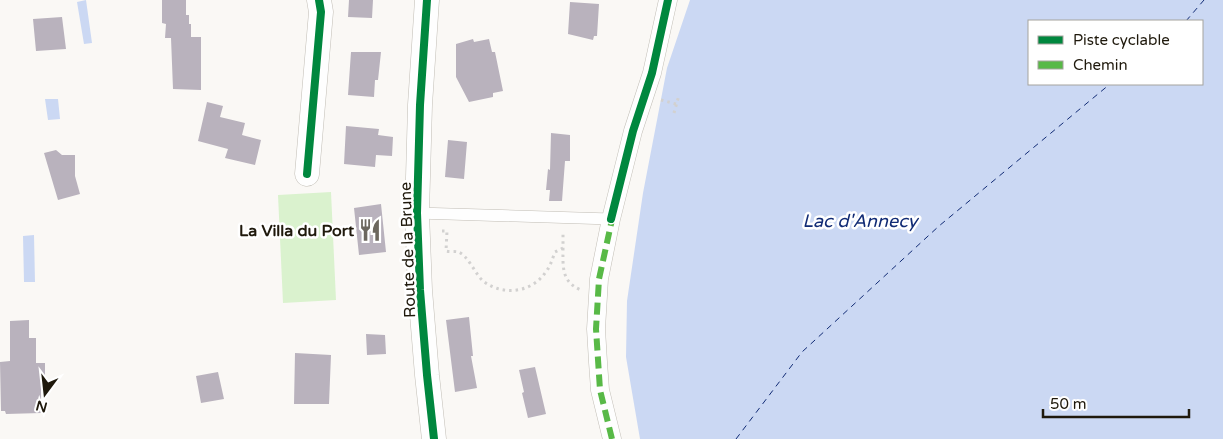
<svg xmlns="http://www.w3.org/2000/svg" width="1223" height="439" font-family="'Varela Round',sans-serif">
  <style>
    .green { fill: #daf2ce }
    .water { fill: #cbd8f3; fill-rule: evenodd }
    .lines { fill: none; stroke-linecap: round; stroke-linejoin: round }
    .ferry { stroke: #112b75; stroke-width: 1; stroke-dasharray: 6 5; stroke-linecap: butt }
    .building { fill: #b9b2bd }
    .service-casing { stroke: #c1bdb5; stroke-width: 12 }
    .pedestrian-casing { stroke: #c1bdb5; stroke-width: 19 }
    .minor-casing { stroke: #c1bdb5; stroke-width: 25 }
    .path { stroke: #d2d1d0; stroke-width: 3; stroke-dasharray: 2.5 4; stroke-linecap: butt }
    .service { stroke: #fefefe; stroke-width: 11 }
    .pedestrian { stroke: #fefefe; stroke-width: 18 }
    .minor { stroke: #fefefe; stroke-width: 24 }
    .quiet { stroke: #58b947; stroke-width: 6; stroke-dasharray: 12 6; stroke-linecap: butt }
    .cycleway-casing { stroke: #fff; stroke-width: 11 }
    .cycleway { stroke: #00873e; stroke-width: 8 }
    .labels { text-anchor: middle; stroke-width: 5; stroke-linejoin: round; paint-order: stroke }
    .poi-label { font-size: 16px; font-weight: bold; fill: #1f190c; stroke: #fff; text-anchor: end }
    .street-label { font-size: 16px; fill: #1f190c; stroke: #fff }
    .water-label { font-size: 18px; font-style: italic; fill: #112b75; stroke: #fff }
  </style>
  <rect width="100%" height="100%" fill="#faf8f5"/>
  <path class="green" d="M 331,192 L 336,300 L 283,303 L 278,195 Z"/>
  <path class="water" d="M 86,0 L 92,43 L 84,44 L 77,2 Z
    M 690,0 L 1223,0 L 1223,439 L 640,439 L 626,357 L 627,301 L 643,193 L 667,68 ZM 1029,21 L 1202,21 L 1202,84 L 1029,84 Z
    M 45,99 L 58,99 L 60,119 L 48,120 Z
    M 34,235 L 35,282 L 24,282 L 23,236 Z"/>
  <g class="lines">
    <path class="ferry" d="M 1186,21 L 1204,0
      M 736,439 L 802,352 L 939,226 L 1110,84"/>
  </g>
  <path class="building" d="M 162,0 L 186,0 L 186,15 L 189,15 L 189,24 L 191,24 L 191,37 L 201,37 L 201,90 L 173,89 L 171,38 L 165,38 L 166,24 L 162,23 Z
    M 349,0 L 373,0 L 372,18 L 348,17 Z
    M 570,2 L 599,4 L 597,36 L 594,36 L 593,40 L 568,34 Z
    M 62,17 L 66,49 L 36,51 L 33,19 Z
    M 473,39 L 474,42 L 489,39 L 492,52 L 495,52 L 503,91 L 493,93 L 493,97 L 469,102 L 456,77 L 456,44 Z
    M 351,52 L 381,52 L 378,80 L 375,80 L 374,97 L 348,95 Z
    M 207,102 L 223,106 L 220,117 L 245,123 L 242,135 L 261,140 L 255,165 L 225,158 L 228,149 L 198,141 Z
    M 346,126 L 379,129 L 378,135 L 393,137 L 392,156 L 376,155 L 375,167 L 344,164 Z
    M 551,133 L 570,135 L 570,161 L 565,161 L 562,201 L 549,201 L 550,190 L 546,190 L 548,169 L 550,170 Z
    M 448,140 L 467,142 L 464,179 L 445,177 Z
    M 56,150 L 62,155 L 75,155 L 75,176 L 80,194 L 58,200 L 44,153 Z
    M 381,204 L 386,252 L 359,255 L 354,208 Z
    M 469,317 L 473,356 L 471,356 L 477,388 L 455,392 L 446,320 Z
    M 29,320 L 29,338 L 36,338 L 36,363 L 45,363 L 45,386 L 41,386 L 41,413 L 6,414 L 5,411 L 1,411 L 0,362 L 10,361 L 10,321 Z
    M 366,334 L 385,335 L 386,354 L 367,355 Z
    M 295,353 L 331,355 L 329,404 L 294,404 Z
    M 535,367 L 546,414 L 528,418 L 522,393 L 524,392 L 519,370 Z
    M 218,372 L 224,399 L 201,403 L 196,376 Z"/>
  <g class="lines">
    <defs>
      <path id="service" d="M 417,213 L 611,219"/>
      <path id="pedestrian" d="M 612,439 L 600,390 L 598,362 L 596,329 L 599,279 L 611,219 L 633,131 L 652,73 L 668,0"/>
      <path id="minor" d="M 427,0 L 420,105 L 417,213 L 420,290 L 427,375 L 434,439
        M 307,174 L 321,12 L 319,0"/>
    </defs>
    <use href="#service" class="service-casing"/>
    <use href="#pedestrian" class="pedestrian-casing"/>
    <use href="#minor" class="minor-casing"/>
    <path class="path" d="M 661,100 L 676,104
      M 674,113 L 679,95
      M 442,231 L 447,231 L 446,251 C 450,252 455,251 458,252 C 468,255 475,274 483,281 C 502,296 531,293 545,273 C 550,267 552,260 555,252 L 563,248 L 563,232
      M 563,248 C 563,266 561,282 581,290"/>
    <use href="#service" class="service"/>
    <use href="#pedestrian" class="pedestrian"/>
    <use href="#minor" class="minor"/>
    <path class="quiet" d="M 612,439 L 600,390 L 596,329 L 599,279 L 613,215"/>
    <defs>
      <path id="cycleway" d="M 427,0 L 420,105 L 417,213 L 420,290 L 427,375 L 434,439
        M 307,174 L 321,12 L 319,0
        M 611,219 L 633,131 L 652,73 L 668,0"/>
    </defs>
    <use href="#cycleway" class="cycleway-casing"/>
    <use href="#cycleway" class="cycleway"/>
  </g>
  <defs>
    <symbol id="restaurant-bare" viewBox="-9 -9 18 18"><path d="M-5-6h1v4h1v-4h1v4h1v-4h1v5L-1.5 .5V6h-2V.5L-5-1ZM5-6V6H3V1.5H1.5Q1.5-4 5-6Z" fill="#6c675e" stroke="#fff" stroke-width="2.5" paint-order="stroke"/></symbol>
  </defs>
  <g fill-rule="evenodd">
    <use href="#restaurant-bare" x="354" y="214" width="32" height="32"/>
  </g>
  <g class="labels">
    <g class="poi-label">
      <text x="354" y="236">La Villa du Port</text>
    </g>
    <g class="street-label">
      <text transform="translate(407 250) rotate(-92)" y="6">Route de la Brune</text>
    </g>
    <g class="water-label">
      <text x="860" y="227">Lac d'Annecy</text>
    </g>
  </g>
  <rect x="1028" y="20" width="175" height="65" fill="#ffffff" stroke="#a5a39e"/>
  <rect x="1038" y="36" width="25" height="8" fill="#00873e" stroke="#a5a39e"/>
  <text x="1073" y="45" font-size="15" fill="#1f190c">Piste cyclable</text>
  <rect x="1038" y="61" width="25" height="8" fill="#58b947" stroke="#a5a39e"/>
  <text x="1073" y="70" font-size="15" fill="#1f190c">Chemin</text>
  <g transform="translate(45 394) rotate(195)" stroke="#ffffff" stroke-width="4" paint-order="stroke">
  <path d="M0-4L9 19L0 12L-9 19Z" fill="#1f190c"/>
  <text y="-8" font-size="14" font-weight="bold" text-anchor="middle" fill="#1f190c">N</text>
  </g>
  <path d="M1043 409v8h146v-8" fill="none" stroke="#1f190c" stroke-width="2.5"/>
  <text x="1050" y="409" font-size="15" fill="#1f190c" stroke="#ffffff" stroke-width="4" paint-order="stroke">50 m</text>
</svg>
